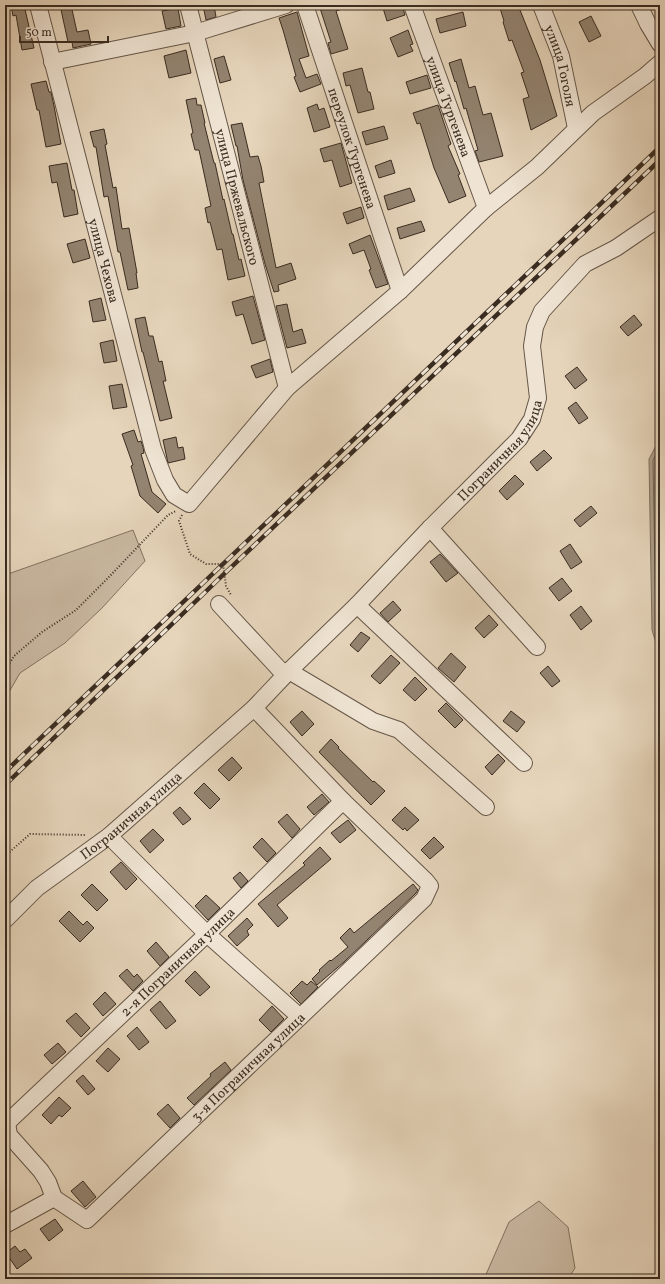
<svg xmlns="http://www.w3.org/2000/svg" width="665" height="1284" font-family="Vollkorn,serif">
  <style>
    .green { fill: #c9b8a1; stroke: #827261 }
    .water { fill: #ac9c87; stroke: #7e6f5e }
    .lines { fill: none; stroke-linecap: round; stroke-linejoin: round }
    .shore { stroke: #736454; stroke-width: 1 }
    .building { fill: #938471; stroke: #3a2c21 }
    .minor-casing { stroke: #655648; stroke-width: 18 }
    .path { stroke: #3a2c21; stroke-width: 2; stroke-dasharray: 1 2; stroke-linecap: butt }
    .minor { stroke: #efe4d3; stroke-width: 16 }
    .rail-casing { stroke: #3a2c21; stroke-width: 4.5 }
    .rail { stroke: #efe4d3; stroke-width: 3; stroke-dasharray: 9; stroke-linecap: butt }
    .labels { text-anchor: middle; stroke-width: 3; stroke-linejoin: round; paint-order: stroke }
    .street-label { font-size: 14px; fill: #3a2c21; stroke: #efe4d3 }
  </style>
  <rect width="100%" height="100%" fill="#e6d5bb"/>
  <filter id="stains"><feTurbulence type="fractalNoise" baseFrequency=".005" numOctaves="4"/><feColorMatrix values="0 0 0 0 .2 0 0 0 0 .09 0 0 0 0 .02 0 0 0 .5 -.17"/></filter>
  <radialGradient id="worn" r=".72"><stop offset=".6" stop-color="#630" stop-opacity="0"/><stop offset="1" stop-color="#630" stop-opacity=".3"/></radialGradient>
  <path class="green" d="M 133,530 L 145,561 L 102,608 L 65,643 L 20,673 L 5,699 L 5,575 Z
    M 539,1201 L 568,1227 L 575,1268 L 568,1279 L 484,1279 L 509,1222 Z"/>
  <path class="water" d="M 660,438 L 660,656 L 652,630 L 649,459 Z"/>
  <g class="lines">
    <path class="shore" d="M 660,447 L 653,460 L 656,629 L 660,641
      M 660,457 L 658,461 L 660,556"/>
  </g>
  <path class="building" d="M 11,5 L 24,5 L 34,48 L 22,50 L 16,15 L 13,16 Z
    M 60,5 L 71,5 L 77,32 L 88,30 L 91,44 L 73,48 L 72,42 L 68,42 Z
    M 203,5 L 214,5 L 216,17 L 206,20 Z
    M 319,5 L 347,5 L 348,7 L 336,11 L 348,49 L 331,54 L 328,43 L 331,42 Z
    M 392,5 L 402,5 L 405,15 L 387,21 L 383,8 Z
    M 499,5 L 518,5 L 540,60 L 557,116 L 531,130 L 523,99 L 529,97 L 521,73 L 524,72 L 512,40 L 509,41 L 503,22 L 504,21 Z
    M 178,8 L 181,26 L 166,29 L 162,11 Z
    M 297,12 L 309,56 L 299,59 L 306,78 L 317,74 L 321,84 L 300,92 L 294,77 L 296,76 L 283,30 L 279,18 Z
    M 463,12 L 466,26 L 440,33 L 436,19 Z
    M 591,16 L 601,36 L 589,42 L 579,22 Z
    M 408,30 L 413,44 L 410,45 L 413,51 L 398,57 L 390,38 Z
    M 186,50 L 191,73 L 169,78 L 164,56 Z
    M 224,56 L 231,80 L 220,83 L 214,59 Z
    M 461,59 L 469,88 L 475,86 L 483,115 L 491,113 L 503,156 L 479,162 L 475,151 L 478,150 L 466,108 L 464,109 L 456,81 L 455,82 L 449,63 Z
    M 362,68 L 368,92 L 370,92 L 374,109 L 358,113 L 350,85 L 346,86 L 343,73 Z
    M 427,75 L 431,88 L 410,94 L 406,82 Z
    M 46,81 L 49,92 L 51,92 L 54,106 L 61,144 L 46,147 L 39,110 L 37,110 L 31,84 Z
    M 196,98 L 197,105 L 201,105 L 205,123 L 204,123 L 214,163 L 215,163 L 223,200 L 224,199 L 232,234 L 233,234 L 239,260 L 241,259 L 245,276 L 228,280 L 222,249 L 217,250 L 210,222 L 208,223 L 205,208 L 211,206 L 199,150 L 195,150 L 191,134 L 193,133 L 186,100 Z
    M 317,104 L 319,110 L 324,108 L 330,127 L 314,132 L 307,108 Z
    M 438,105 L 451,144 L 448,146 L 460,174 L 458,175 L 466,196 L 449,203 L 434,168 L 420,123 L 417,124 L 413,113 Z
    M 242,123 L 250,157 L 258,156 L 261,166 L 264,182 L 259,183 L 276,268 L 291,263 L 296,279 L 278,285 L 279,291 L 274,292 L 265,264 L 243,180 L 237,146 L 236,146 L 231,125 Z
    M 384,126 L 388,139 L 366,145 L 362,132 Z
    M 104,129 L 107,144 L 105,145 L 113,188 L 116,187 L 122,229 L 129,228 L 137,273 L 136,273 L 138,288 L 128,290 L 120,252 L 118,252 L 108,196 L 104,197 L 96,147 L 94,147 L 90,132 Z
    M 341,143 L 352,183 L 340,187 L 332,160 L 324,162 L 320,149 Z
    M 391,160 L 395,173 L 379,178 L 375,166 Z
    M 67,163 L 72,190 L 74,190 L 78,214 L 64,217 L 57,182 L 52,183 L 49,166 Z
    M 410,188 L 415,201 L 388,210 L 384,196 Z
    M 361,207 L 364,218 L 347,224 L 343,213 Z
    M 421,221 L 425,231 L 400,239 L 397,228 Z
    M 370,235 L 388,284 L 376,288 L 369,270 L 371,269 L 364,250 L 353,254 L 349,244 Z
    M 85,239 L 90,258 L 73,263 L 67,244 Z
    M 253,296 L 265,340 L 252,344 L 243,314 L 236,316 L 232,302 Z
    M 101,298 L 106,320 L 93,322 L 89,301 Z
    M 287,304 L 293,332 L 302,329 L 306,343 L 287,348 L 276,306 Z
    M 634,315 L 642,325 L 628,336 L 620,327 Z
    M 145,317 L 149,336 L 153,336 L 159,362 L 162,361 L 166,381 L 163,381 L 172,418 L 160,421 L 143,352 L 142,352 L 135,319 Z
    M 113,340 L 117,361 L 104,363 L 100,343 Z
    M 270,359 L 273,372 L 256,378 L 251,366 Z
    M 577,367 L 587,380 L 575,389 L 565,376 Z
    M 122,384 L 127,407 L 113,409 L 109,386 Z
    M 576,402 L 588,418 L 579,424 L 568,408 Z
    M 134,430 L 138,442 L 141,441 L 143,447 L 144,453 L 141,454 L 152,492 L 166,504 L 158,513 L 140,496 L 131,466 L 133,465 L 122,434 Z
    M 176,437 L 178,448 L 183,447 L 185,459 L 168,463 L 163,440 Z
    M 544,450 L 552,458 L 537,471 L 530,462 Z
    M 515,475 L 524,484 L 507,500 L 499,491 Z
    M 591,506 L 597,513 L 580,527 L 574,520 Z
    M 570,544 L 582,562 L 571,569 L 560,551 Z
    M 440,554 L 458,573 L 446,582 L 430,562 Z
    M 562,578 L 572,591 L 559,601 L 549,588 Z
    M 393,601 L 401,610 L 388,622 L 380,613 Z
    M 581,606 L 592,621 L 581,630 L 570,615 Z
    M 489,615 L 498,625 L 484,638 L 475,628 Z
    M 361,632 L 370,638 L 358,652 L 350,645 Z
    M 451,653 L 466,667 L 454,682 L 438,668 Z
    M 391,655 L 400,663 L 380,684 L 371,676 Z
    M 548,666 L 560,681 L 552,687 L 540,673 Z
    M 415,677 L 427,689 L 415,701 L 403,690 Z
    M 446,703 L 463,720 L 455,728 L 438,711 Z
    M 302,711 L 314,724 L 302,736 L 290,722 Z
    M 511,711 L 525,722 L 517,732 L 503,721 Z
    M 331,739 L 339,747 L 338,748 L 373,782 L 374,781 L 385,791 L 371,805 L 319,752 Z
    M 498,754 L 505,761 L 492,775 L 485,767 Z
    M 232,757 L 242,768 L 229,781 L 218,770 Z
    M 204,783 L 220,799 L 210,809 L 194,793 Z
    M 322,794 L 329,802 L 314,815 L 307,807 Z
    M 180,807 L 191,819 L 183,825 L 173,813 Z
    M 405,807 L 419,820 L 407,831 L 405,828 L 403,830 L 392,820 Z
    M 287,814 L 300,829 L 292,838 L 278,822 Z
    M 348,820 L 356,830 L 340,843 L 331,833 Z
    M 153,829 L 164,840 L 150,853 L 140,841 Z
    M 434,837 L 444,847 L 430,859 L 421,850 Z
    M 262,838 L 276,853 L 267,862 L 253,847 Z
    M 320,847 L 331,859 L 277,905 L 288,918 L 278,927 L 258,904 L 305,865 L 303,863 Z
    M 121,862 L 137,879 L 126,890 L 110,872 Z
    M 240,872 L 248,881 L 241,888 L 233,878 Z
    M 92,884 L 108,900 L 97,911 L 81,895 Z
    M 413,884 L 418,890 L 416,893 L 344,962 L 317,985 L 312,979 L 320,971 L 319,970 L 330,960 L 331,961 L 348,947 L 340,938 L 350,928 L 354,933 Z
    M 206,895 L 220,908 L 208,920 L 195,906 Z
    M 69,911 L 83,925 L 87,921 L 94,928 L 80,942 L 59,921 Z
    M 247,918 L 253,925 L 247,931 L 249,935 L 237,946 L 228,936 Z
    M 156,942 L 169,957 L 160,966 L 147,951 Z
    M 127,969 L 134,977 L 137,974 L 143,981 L 133,991 L 119,976 Z
    M 195,971 L 210,987 L 200,996 L 185,981 Z
    M 302,981 L 307,985 L 311,981 L 318,987 L 301,1004 L 290,993 Z
    M 105,992 L 116,1004 L 103,1016 L 93,1004 Z
    M 160,1001 L 176,1021 L 166,1029 L 150,1010 Z
    M 272,1006 L 284,1019 L 271,1032 L 259,1020 Z
    M 76,1013 L 90,1028 L 81,1037 L 66,1021 Z
    M 137,1027 L 149,1042 L 139,1050 L 127,1036 Z
    M 58,1043 L 66,1052 L 52,1064 L 44,1055 Z
    M 108,1048 L 120,1059 L 108,1072 L 96,1061 Z
    M 225,1062 L 231,1070 L 194,1105 L 187,1098 L 211,1076 L 210,1074 Z
    M 83,1075 L 95,1089 L 88,1095 L 76,1081 Z
    M 59,1097 L 71,1108 L 62,1117 L 59,1115 L 51,1124 L 42,1115 Z
    M 168,1104 L 180,1118 L 170,1128 L 157,1114 Z
    M 83,1181 L 96,1197 L 85,1207 L 71,1191 Z
    M 55,1219 L 63,1230 L 49,1241 L 40,1229 Z
    M 15,1246 L 20,1252 L 25,1249 L 32,1258 L 17,1269 L 6,1253 Z"/>
  <g class="lines">
    <defs>
      <g id="minor">
        <path id="s1" d="M 38,5 L 153,449 L 165,480 L 174,495 L 189,504 L 287,388 L 400,291 L 486,208 L 537,167 L 593,113 L 645,76 L 660,63"/>
        <path id="s2" d="M 188,5 L 287,388"/>
        <path id="s3" d="M 305,5 L 400,291"/>
        <path id="s4" d="M 412,5 L 486,208"/>
        <path id="s5" d="M 541,5 L 561,56 L 576,128"/>
        <path d="M 639,5 L 648,24 L 660,44"/>
        <path d="M 52,62 L 195,33 L 286,5"/>
        <path d="M 430,528 L 537,647"/>
        <path d="M 219,604 L 282,672 L 289,671 L 373,721 L 399,730 L 486,807"/>
        <path d="M 357,605 L 524,763"/>
        <path d="M 109,836 L 207,934 L 300,1017"/>
        <path id="s6" d="M 5,920 L 37,888 L 109,836 L 254,708 L 289,671 L 357,605 L 430,528 L 519,439 L 532,419 L 538,398 L 532,346 L 535,327 L 542,311 L 585,264 L 616,248 L 660,218"/>
        <path d="M 10,1120 L 7,1123 L 9,1135 L 41,1171 L 48,1182 L 54,1198"/>
        <path id="s7" d="M 5,1122 L 10,1120 L 207,934 L 343,801"/>
        <path id="s8" d="M 54,1198 L 87,1220 L 424,899 L 430,886 L 426,881 L 343,801 L 254,708"/>
        <path d="M 5,1225 L 54,1198"/>
      </g>
    </defs>
    <use href="#minor" class="minor-casing"/>
    <path class="path" d="M 182,515 L 179,521 L 190,554 L 206,564 L 223,564 L 226,586 L 231,595
      M 5,671 L 14,656 L 42,632 L 76,610 L 108,578 L 168,515 L 176,511
      M 5,856 L 30,834 L 86,835"/>
    <use href="#minor" class="minor"/>
    <defs>
      <path id="rail" d="M 5,772 L 660,147
        M 5,785 L 224,574 L 660,160"/>
    </defs>
    <use href="#rail" class="rail-casing"/>
    <use href="#rail" class="rail"/>
  </g>
  <g class="labels">
    <g class="street-label">
      <text dy="5" stroke="none"><textPath href="#s5" startOffset="64">улица Гоголя</textPath></text>
      <text dy="5" stroke="none"><textPath href="#s4" startOffset="108">улица Тургенева</textPath></text>
      <text dy="5" stroke="none"><textPath href="#s3" startOffset="151">переулок Тургенева</textPath></text>
      <text dy="5" stroke="none"><textPath href="#s2" startOffset="198">улица Пржевальского</textPath></text>
      <text dy="5" stroke="none"><textPath href="#s1" startOffset="264">улица Чехова</textPath></text>
      <text dy="5" stroke="none"><textPath href="#s6" startOffset="685">Пограничная улица</textPath></text>
      <text dy="5" stroke="none"><textPath href="#s6" startOffset="164">Пограничная улица</textPath></text>
      <text dy="5" stroke="none"><textPath href="#s7" startOffset="236">2-я Пограничная улица</textPath></text>
      <text dy="5" stroke="none"><textPath href="#s8" startOffset="262">3-я Пограничная улица</textPath></text>
    </g>
  </g>
  <rect width="665" height="1284" fill="none" stroke="#e6d5bb" stroke-width="20"/>
  <rect x="6" y="6" width="653" height="1272" fill="none" stroke="#3a2c21" stroke-width="2"/>
  <rect x="10" y="10" width="645" height="1264" fill="none" stroke="#3a2c21"/>
  <path d="M20 36v6h88v-6" fill="none" stroke="#3a2c21" stroke-width="2"/>
  <text x="26" y="36" font-size="12" fill="#3a2c21" stroke="#efe4d3" stroke-width="3" paint-order="stroke">50 m</text>
  <rect width="100%" height="100%" filter="url(#stains)"/>
  <rect width="100%" height="100%" fill="url(#worn)"/>
</svg>
